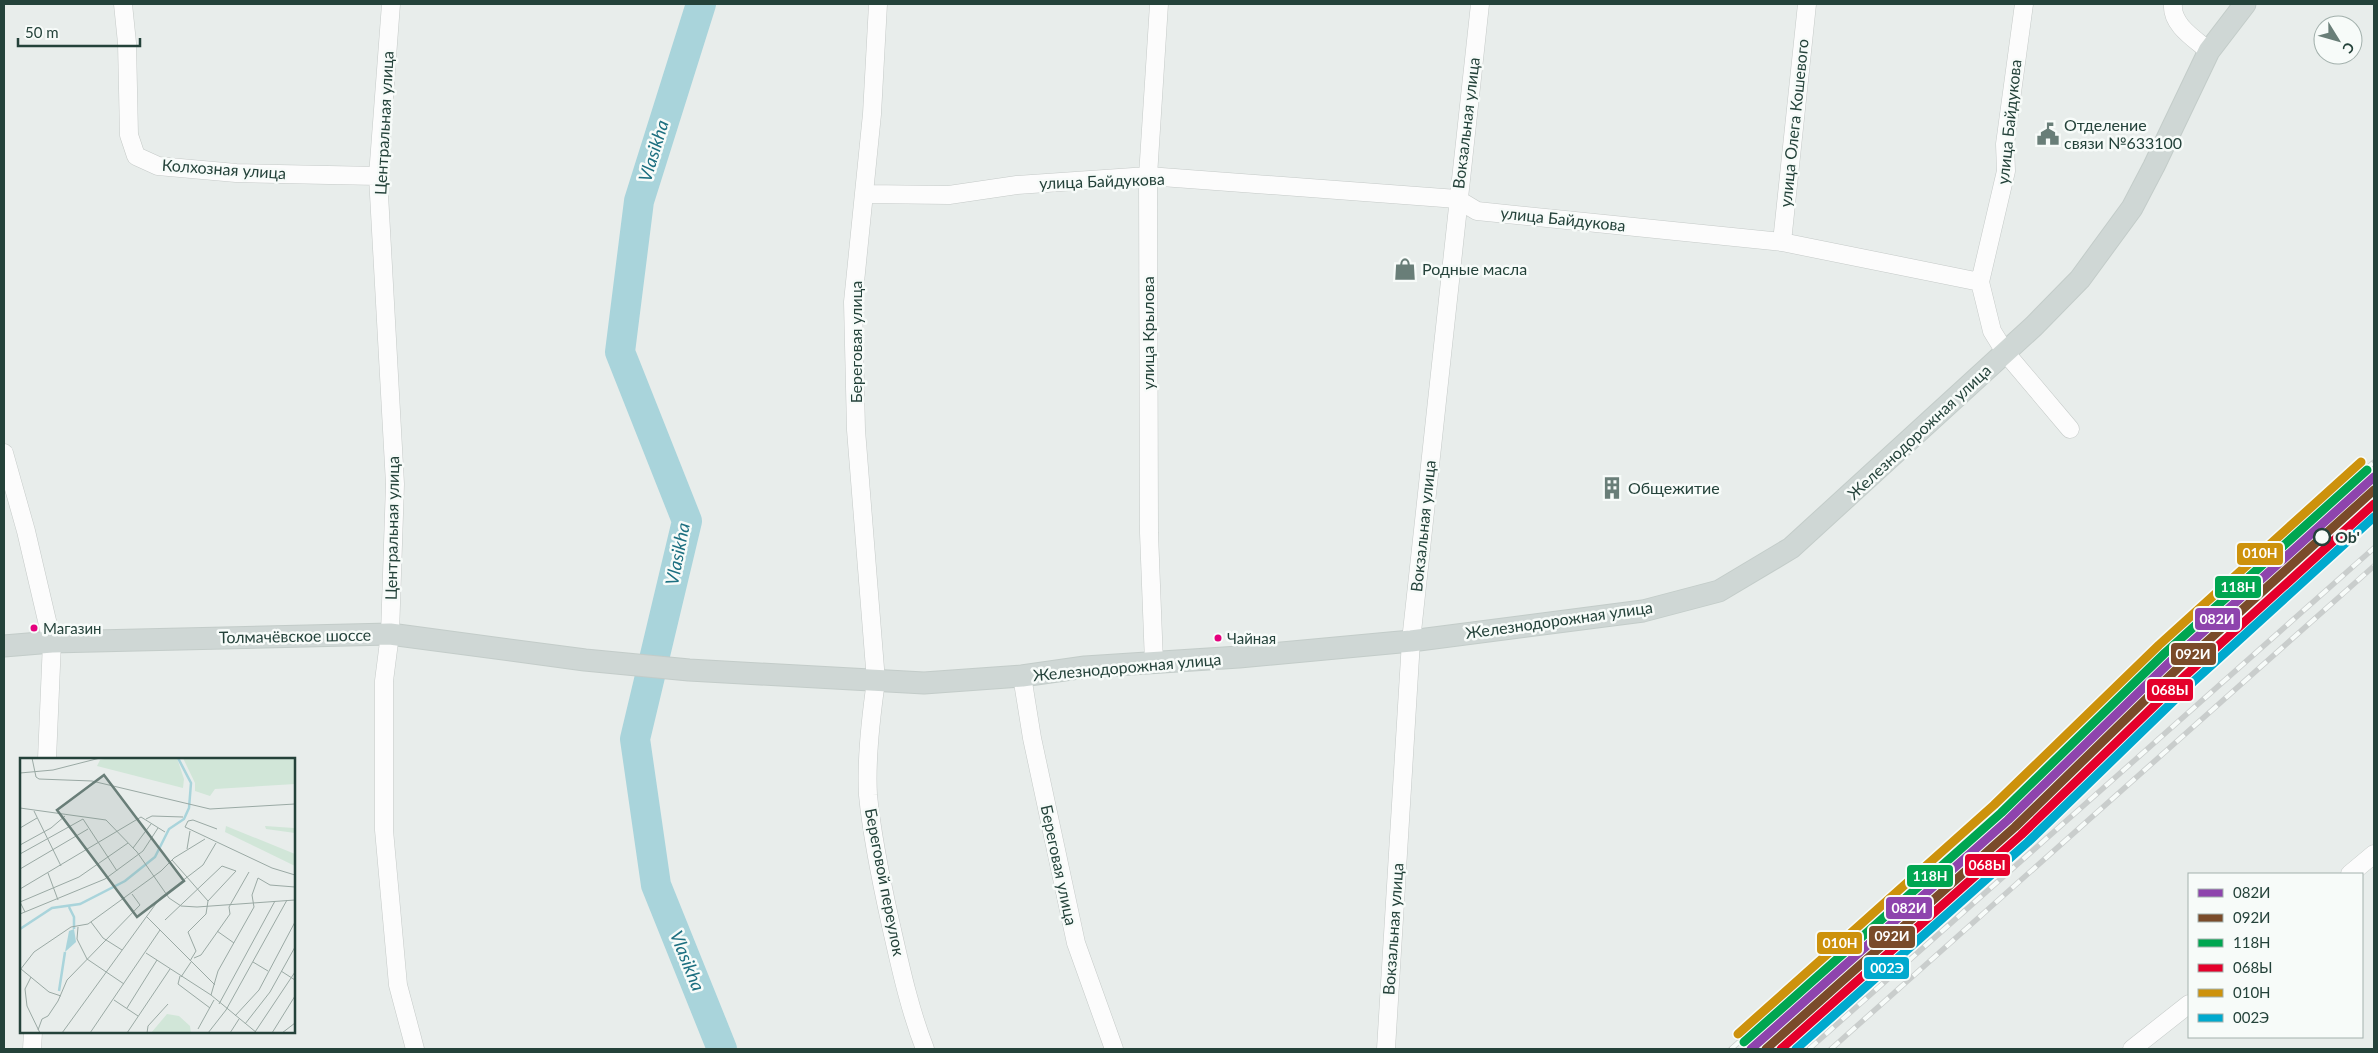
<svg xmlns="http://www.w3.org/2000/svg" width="2378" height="1053" font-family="Lato,sans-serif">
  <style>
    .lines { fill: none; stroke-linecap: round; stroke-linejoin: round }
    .river { stroke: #a9d4db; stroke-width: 30 }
    .minor-casing { stroke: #c5cac8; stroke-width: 19 }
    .major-casing { stroke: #c3ccc9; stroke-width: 23 }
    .minor { stroke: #fcfcfc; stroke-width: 18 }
    .major { stroke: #cfd7d5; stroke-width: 21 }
    .rail-casing { stroke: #c9cdcc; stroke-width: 5.5 }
    .rail { stroke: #f7fbf9; stroke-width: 4; stroke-dasharray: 11; stroke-linecap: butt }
    .rail-1-casing { stroke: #f7fbf9; stroke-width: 12 }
    .rail-2-casing { stroke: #f7fbf9; stroke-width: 12 }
    .rail-3-casing { stroke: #f7fbf9; stroke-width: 12 }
    .rail-4-casing { stroke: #f7fbf9; stroke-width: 12 }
    .rail-5-casing { stroke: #f7fbf9; stroke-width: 12 }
    .rail-6-casing { stroke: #f7fbf9; stroke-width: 12 }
    .rail-1 { stroke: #8e44ad; stroke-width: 9 }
    .rail-2 { stroke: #7a4b2a; stroke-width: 9 }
    .rail-3 { stroke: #00a651; stroke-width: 9 }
    .rail-4 { stroke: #e4002b; stroke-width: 9 }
    .rail-5 { stroke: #cd920c; stroke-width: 9 }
    .rail-6 { stroke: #00a9ce; stroke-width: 9 }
    .stop-dot { fill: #f7fbf9; stroke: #24423a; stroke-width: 2.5 }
    .bus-dot { fill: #e5007d; stroke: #f7fbf9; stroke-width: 2 }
    .labels { text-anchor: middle; stroke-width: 5; stroke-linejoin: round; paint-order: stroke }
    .bus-label { font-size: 15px; fill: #24423a; stroke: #f7fbf9; text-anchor: start }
    .street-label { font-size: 16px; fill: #24423a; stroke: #f7fbf9 }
    .poi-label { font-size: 16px; fill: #24423a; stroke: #f7fbf9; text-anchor: start }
    .stop-label { font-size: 16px; font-weight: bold; fill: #24423a; stroke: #f7fbf9; text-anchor: start }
    .water-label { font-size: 18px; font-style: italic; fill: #1c6f80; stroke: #f7fbf9 }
    .inset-river { fill: none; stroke: #a9d4db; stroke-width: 2.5 }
    .inset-road { fill: none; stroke: #9aa9a4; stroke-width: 1 }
    .view { fill: #697e78; fill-opacity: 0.15; stroke: #697e78; stroke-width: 2.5 }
    .inset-edge { fill: none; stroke: #24423a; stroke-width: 2.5 }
    .line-badge { stroke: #f7fbf9; stroke-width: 2 }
    .badge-label { font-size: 14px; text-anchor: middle; font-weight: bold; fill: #fff }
  </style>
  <rect width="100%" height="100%" fill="#e8edeb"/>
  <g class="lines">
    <path class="river" d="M 701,4 L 639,201 L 620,352 L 687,521 L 635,739 L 656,885 L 722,1049"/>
    <defs>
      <path id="minor" d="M 123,4 L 127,43 L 129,135 L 136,156 L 158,166 L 236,173 L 378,176
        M 391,4 L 378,176 L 395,484 L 390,634 L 384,681 L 384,830 L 398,985 L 415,1049
        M 878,4 L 872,114 L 853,302 L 856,430 L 876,681 C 871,716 866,760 868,795 C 872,837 881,880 890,921 C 900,965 909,1008 925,1049
        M 2173,4 C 2171,25 2195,39 2209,51
        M 864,194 L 949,195 L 1017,185 L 1148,176 L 1457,199 L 1477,211 L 1782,242 L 1980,282 L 2006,171 L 2005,144 L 2024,4
        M 1782,242 L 1807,4
        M 1980,282 L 1992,331 L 2005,352 L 2070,429
        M 4,453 L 26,531 L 52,642 L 47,759
        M 1154,663 L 1149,533 L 1148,176 L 1159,4
        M 1022,676 L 1032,738 L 1076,943 L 1114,1049
        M 2350,874 L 2374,854
        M 32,1049 L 33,1032
        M 1386,1049 L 1411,641 L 1480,4
        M 2132,1049 L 2189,1004"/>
      <path id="major" d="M 4,646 L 52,642 L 390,634 L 585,660 L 689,670 L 924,683 L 1022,676 L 1085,667 L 1239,657 L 1411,641 L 1643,611 L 1719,591 L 1791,548 L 2034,326 L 2080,279 L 2132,208 L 2154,166 L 2209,51 L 2245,4"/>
    </defs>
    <use href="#minor" class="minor-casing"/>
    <use href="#major" class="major-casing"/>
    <use href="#minor" class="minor"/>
    <use href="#major" class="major"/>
    <defs>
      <path id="rail" d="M 1731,1049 L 1999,811 L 2166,649 L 2374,462
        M 1809,1049 L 2374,548
        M 1831,1049 L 2374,566"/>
    </defs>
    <use href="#rail" class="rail-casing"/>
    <use href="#rail" class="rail"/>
    <defs>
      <path id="rail-1" d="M 1751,1049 L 2008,820 L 2172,660 L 2374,477"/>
      <path id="rail-2" d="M 1766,1049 L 2015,827 L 2179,667 L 2374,490"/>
      <path id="rail-3" d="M 1744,1042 L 2001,813 L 2165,653 L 2367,470"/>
      <path id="rail-4" d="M 1781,1049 L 2021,835 L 2186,675 L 2374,504"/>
      <path id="rail-5" d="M 1738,1034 L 1994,805 L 2159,645 L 2361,462"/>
      <path id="rail-6" d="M 1796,1049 L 2028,842 L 2193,682 L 2374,517"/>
    </defs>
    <use href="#rail-1" class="rail-1-casing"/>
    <use href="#rail-2" class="rail-2-casing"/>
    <use href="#rail-3" class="rail-3-casing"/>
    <use href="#rail-4" class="rail-4-casing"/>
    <use href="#rail-5" class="rail-5-casing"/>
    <use href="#rail-6" class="rail-6-casing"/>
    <use href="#rail-1" class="rail-1"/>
    <use href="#rail-2" class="rail-2"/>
    <use href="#rail-3" class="rail-3"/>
    <use href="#rail-4" class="rail-4"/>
    <use href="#rail-5" class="rail-5"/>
    <use href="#rail-6" class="rail-6"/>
  </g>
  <defs>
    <symbol id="civic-bare" viewBox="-9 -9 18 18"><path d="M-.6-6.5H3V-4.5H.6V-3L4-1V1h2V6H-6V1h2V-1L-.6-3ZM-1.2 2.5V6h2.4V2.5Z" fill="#697e78" stroke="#f7fbf9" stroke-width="2.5" paint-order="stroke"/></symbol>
    <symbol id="shop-bare" viewBox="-9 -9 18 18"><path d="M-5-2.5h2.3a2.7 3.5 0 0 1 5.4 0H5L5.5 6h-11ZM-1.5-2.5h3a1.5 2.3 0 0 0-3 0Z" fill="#697e78" stroke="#f7fbf9" stroke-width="2.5" paint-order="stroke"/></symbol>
    <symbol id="building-bare" viewBox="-9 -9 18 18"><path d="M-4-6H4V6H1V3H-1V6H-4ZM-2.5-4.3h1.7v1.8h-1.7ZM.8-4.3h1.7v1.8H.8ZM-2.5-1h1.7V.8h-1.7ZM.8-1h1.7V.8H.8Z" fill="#697e78" stroke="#f7fbf9" stroke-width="2.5" paint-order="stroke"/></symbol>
  </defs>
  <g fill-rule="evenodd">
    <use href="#civic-bare" x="2032" y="118" width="32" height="32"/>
    <use href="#shop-bare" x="1389" y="253" width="32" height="32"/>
    <use href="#building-bare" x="1596" y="472" width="32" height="32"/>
  </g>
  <circle class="stop-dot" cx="2322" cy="537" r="8"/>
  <g class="bus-dot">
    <circle cx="34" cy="628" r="4.5"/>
    <circle cx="1218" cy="638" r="4.5"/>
  </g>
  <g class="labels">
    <g class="bus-label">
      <text x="43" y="634">Магазин</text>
      <text x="1227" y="644">Чайная</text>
    </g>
    <g class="street-label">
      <text transform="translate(2009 122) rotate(-84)" y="6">улица Байдукова</text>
      <text transform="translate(384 123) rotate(-87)" y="6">Центральная улица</text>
      <text transform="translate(1466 123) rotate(-83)" y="6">Вокзальная улица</text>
      <text transform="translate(1794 123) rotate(-84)" y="6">улица Олега Кошевого</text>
      <text transform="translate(224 169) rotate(4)" y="6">Колхозная улица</text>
      <text transform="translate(1102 181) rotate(-2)" y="6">улица Байдукова</text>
      <text transform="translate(1563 219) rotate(6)" y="6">улица Байдукова</text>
      <text transform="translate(1148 333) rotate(-90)" y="6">улица Крылова</text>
      <text transform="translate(856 342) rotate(-90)" y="6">Береговая улица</text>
      <text transform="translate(1919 432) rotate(-43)" y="6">Железнодорожная улица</text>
      <text transform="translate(1423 526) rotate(-84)" y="6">Вокзальная улица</text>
      <text transform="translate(392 528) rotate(-89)" y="6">Центральная улица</text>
      <text transform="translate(1559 620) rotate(-8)" y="6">Железнодорожная улица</text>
      <text transform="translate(295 636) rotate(-1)" y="6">Толмачёвское шоссе</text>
      <text transform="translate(1127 667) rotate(-5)" y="6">Железнодорожная улица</text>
      <text transform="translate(1059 865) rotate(78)" y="6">Береговая улица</text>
      <text transform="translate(885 882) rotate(79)" y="6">Береговой переулок</text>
      <text transform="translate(1393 929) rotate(-86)" y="6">Вокзальная улица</text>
    </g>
    <g class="poi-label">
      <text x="2064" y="131">Отделение<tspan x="2064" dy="18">связи №633100</tspan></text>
      <text x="1422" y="275">Родные масла</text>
      <text x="1628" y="494">Общежитие</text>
    </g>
    <g class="stop-label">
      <text x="2335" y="543">Ob'</text>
    </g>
    <g class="water-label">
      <text transform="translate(654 151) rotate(-73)" y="6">Vlasikha</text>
      <text transform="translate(678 554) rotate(-79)" y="6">Vlasikha</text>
      <text transform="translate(687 961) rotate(68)" y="6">Vlasikha</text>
    </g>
  </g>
  <g transform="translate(20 758)">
    <rect width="275" height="275" fill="#e8edeb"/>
    <path d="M 89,0 L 157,0 L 164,21 L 163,30 L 77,8 L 80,2 ZM 163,0 L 275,0 L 275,26 L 195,31 L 190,38 L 175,33 L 175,25 ZM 206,68 L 275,96 L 275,108 L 205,74 ZM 245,68 L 274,70 L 275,75 L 246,71 ZM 147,256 L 159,258 L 170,268 L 171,275 L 131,275 Z" fill="#d1e6d8"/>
    <path d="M 54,171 L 56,184 L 45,194 L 49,173 Z" fill="#a9d4db"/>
    <path class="inset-river" d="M 49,149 L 54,159 L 54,171M 0,171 L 32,150 L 60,146 L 105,123 L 135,99 L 149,71 L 164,61 L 169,50 L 171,25 L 158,0M 39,233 L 45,194"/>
    <path class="inset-road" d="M 12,0 L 16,19 L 19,21 L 72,23 L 190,51 L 275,46M 0,15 L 33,12 L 80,0M 0,50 L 86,62 L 117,94 L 149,140 L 161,148 L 177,149 L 275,142M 14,53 L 41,108M 126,61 L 132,58 L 163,59M 0,70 L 17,60M 197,71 L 173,62 L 168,63 L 165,69 L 252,110 L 275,117M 0,87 L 31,70 L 45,58M 113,90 L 131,66M 167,91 L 170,73M 0,96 L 63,61 L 97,113M 152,102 L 188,143M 0,111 L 68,71M 28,115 L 38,142M 0,131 L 121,59 L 145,74M 5,154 L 0,144 L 59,119 L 108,85M 0,156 L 85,121 L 123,93 L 138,70M 126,158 L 195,227M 145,162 L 202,108 L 216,113 L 188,143 L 186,156 L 168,174 L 176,193 L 170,203M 71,164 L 83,180 L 102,192M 58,169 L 57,181 L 67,201 L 104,226M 197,173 L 214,185M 126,195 L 191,237 L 237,275M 174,200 L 181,197 L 210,156 L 209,149 L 229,114M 233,204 L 248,213M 1,211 L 29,234 L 41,238M 0,212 L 14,194 L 51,169 L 68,166 L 141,113 L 154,100 L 185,81M 261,213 L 275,222M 160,218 L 158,226 L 190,250M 11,219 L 5,231 L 7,248 L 20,275M 161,219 L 171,204M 191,237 L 198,213 L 234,149 L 232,137 L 238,120 L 250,127 L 275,129M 94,242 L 118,258M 199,246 L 255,143M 107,250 L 137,202M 215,258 L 239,232 L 275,164M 225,266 L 250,234 L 275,189M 178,271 L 194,242M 18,272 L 22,261 L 28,258 L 38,243 L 47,222 L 120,147 L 112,136M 235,274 L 275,214M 42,275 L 140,140 L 183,107 L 196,85M 70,275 L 140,172M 107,275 L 150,211M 127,275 L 128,268 L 148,246M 188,275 L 206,252 L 267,142M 210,275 L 219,261M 252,275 L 275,238M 262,275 L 275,265"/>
    <path class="view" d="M 84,17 L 164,123 L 117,159 L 37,52 Z"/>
    <rect width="275" height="275" class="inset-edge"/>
  </g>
  <g class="line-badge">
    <rect x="2236" y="542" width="48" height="24" rx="5" fill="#cd920c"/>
    <rect x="2214" y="575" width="48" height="24" rx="5" fill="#00a651"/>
    <rect x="2194" y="607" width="47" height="24" rx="5" fill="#8e44ad"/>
    <rect x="2170" y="642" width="47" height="24" rx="5" fill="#7a4b2a"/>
    <rect x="2146" y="678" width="48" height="24" rx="5" fill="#e4002b"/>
    <rect x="1964" y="853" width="47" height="24" rx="5" fill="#e4002b"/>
    <rect x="1906" y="864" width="48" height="24" rx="5" fill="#00a651"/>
    <rect x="1885" y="896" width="48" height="24" rx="5" fill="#8e44ad"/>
    <rect x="1868" y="925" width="48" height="24" rx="5" fill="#7a4b2a"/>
    <rect x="1816" y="931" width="47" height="24" rx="5" fill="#cd920c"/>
    <rect x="1863" y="956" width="47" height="24" rx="5" fill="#00a9ce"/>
  </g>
  <g class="badge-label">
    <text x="2260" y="558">010Н</text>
    <text x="2238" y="592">118Н</text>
    <text x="2217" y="624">082И</text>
    <text x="2193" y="659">092И</text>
    <text x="2170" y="695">068Ы</text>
    <text x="1987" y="870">068Ы</text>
    <text x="1930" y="881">118Н</text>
    <text x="1909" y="913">082И</text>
    <text x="1892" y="941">092И</text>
    <text x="1840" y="948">010Н</text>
    <text x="1887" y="973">002Э</text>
  </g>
  <rect width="2378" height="1053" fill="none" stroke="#24423a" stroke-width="10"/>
  <rect x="2188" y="873" width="175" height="165" fill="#f7fbf9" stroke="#a3b1ad"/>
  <rect x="2198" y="889" width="25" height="8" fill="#8e44ad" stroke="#a3b1ad"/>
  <text x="2233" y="898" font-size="15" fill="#24423a">082И</text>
  <rect x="2198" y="914" width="25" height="8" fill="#7a4b2a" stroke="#a3b1ad"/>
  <text x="2233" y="923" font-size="15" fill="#24423a">092И</text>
  <rect x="2198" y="939" width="25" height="8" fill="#00a651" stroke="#a3b1ad"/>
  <text x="2233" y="948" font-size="15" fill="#24423a">118Н</text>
  <rect x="2198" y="964" width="25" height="8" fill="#e4002b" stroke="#a3b1ad"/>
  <text x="2233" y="973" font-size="15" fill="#24423a">068Ы</text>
  <rect x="2198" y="989" width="25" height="8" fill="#cd920c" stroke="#a3b1ad"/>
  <text x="2233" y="998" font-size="15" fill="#24423a">010Н</text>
  <rect x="2198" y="1014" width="25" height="8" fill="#00a9ce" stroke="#a3b1ad"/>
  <text x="2233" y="1023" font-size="15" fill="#24423a">002Э</text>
  <g transform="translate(2338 40) rotate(127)"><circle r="24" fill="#f7fbf9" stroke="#a3b1ad"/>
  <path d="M0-4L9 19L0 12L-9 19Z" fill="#697e78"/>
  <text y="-8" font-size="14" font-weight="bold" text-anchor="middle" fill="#24423a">С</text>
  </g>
  <path d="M18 38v8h122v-8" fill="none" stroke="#24423a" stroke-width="2.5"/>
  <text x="25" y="38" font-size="15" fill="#24423a" stroke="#f7fbf9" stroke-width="4" paint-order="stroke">50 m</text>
</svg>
